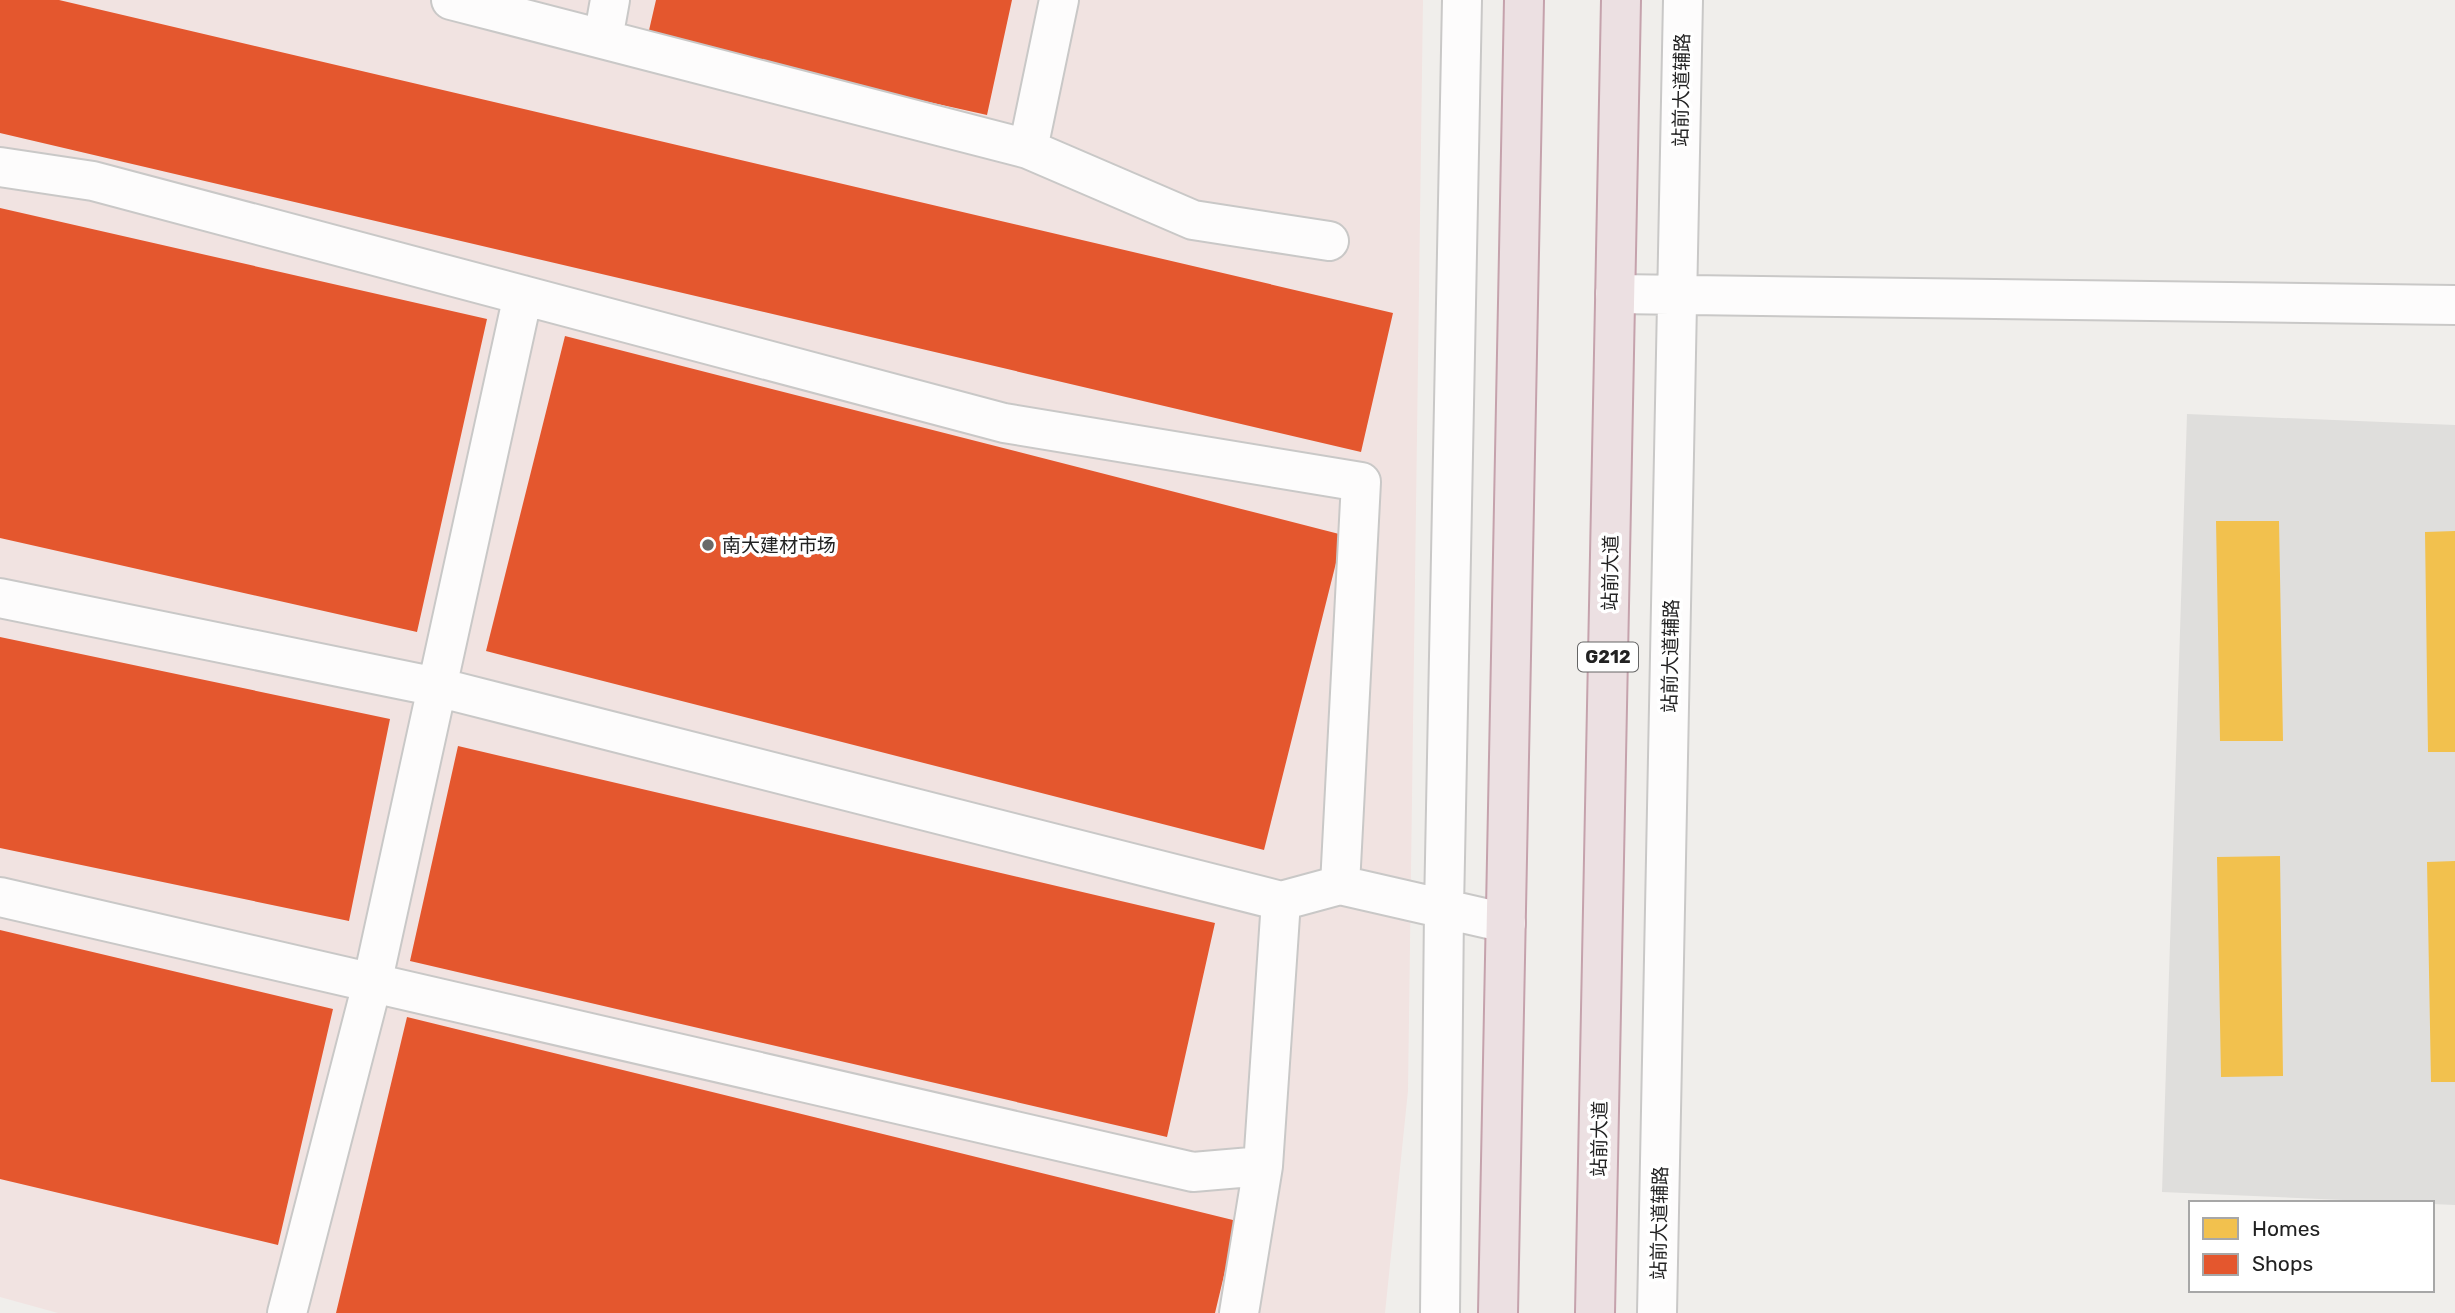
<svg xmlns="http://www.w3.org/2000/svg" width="2455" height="1313" font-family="Rubik,'Noto Sans SC',sans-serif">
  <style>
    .residential { fill: #dfdedc }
    .commercial { fill: #f1e3e1 }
    .homes { fill: #f2c14e }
    .shops { fill: #e4572e }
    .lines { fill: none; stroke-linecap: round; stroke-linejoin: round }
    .minor-casing { stroke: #c9c8c7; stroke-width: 42 }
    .highway-casing { stroke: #c5a2ac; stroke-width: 42 }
    .minor { stroke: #fdfcfc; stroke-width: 38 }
    .highway { stroke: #ece0e2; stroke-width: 38 }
    .poi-dot { fill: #6a6968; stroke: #fff; stroke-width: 2.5 }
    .labels { text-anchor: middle; stroke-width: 7; stroke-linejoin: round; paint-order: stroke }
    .shield { fill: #fff; stroke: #646464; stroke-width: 2 }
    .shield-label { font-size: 18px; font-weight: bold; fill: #222 }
    .street-label { font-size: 19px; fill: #222; stroke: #fff }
    .poi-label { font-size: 19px; fill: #222; stroke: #fff; text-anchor: start }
  </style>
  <rect width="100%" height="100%" fill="#f0eeeb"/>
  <path class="residential" d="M 2187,414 L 2455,425 L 2455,1205 L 2162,1192 Z"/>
  <path class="commercial" d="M 0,0 L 1423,0 L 1408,1091 L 1385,1313 L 58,1313 L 0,1297 Z"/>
  <path class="homes" d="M 2216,521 L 2279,521 L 2283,741 L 2220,741 Z
    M 2455,531 L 2455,752 L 2428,752 L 2425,532 Z
    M 2280,856 L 2283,1076 L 2221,1077 L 2217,857 Z
    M 2455,861 L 2455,1082 L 2431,1082 L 2427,862 Z"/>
  <path class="shops" d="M 0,0 L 59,0 L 1393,313 L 1361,452 L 0,133 Z
    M 656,0 L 1012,0 L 987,115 L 647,39 Z
    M 0,208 L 487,319 L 417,632 L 0,538 Z
    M 565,336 L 1343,535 L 1264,850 L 486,651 Z
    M 0,637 L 390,719 L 349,921 L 0,848 Z
    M 458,746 L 1215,923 L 1167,1137 L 410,961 Z
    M 0,930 L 333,1009 L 278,1245 L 0,1179 Z
    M 407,1017 L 1237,1221 L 1215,1313 L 336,1313 Z"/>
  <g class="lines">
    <defs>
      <path id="minor" d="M 451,0 L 1028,149 L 1193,220 L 1329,241
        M 603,39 L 610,0
        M 1028,149 L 1059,0
        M 0,167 L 93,181 L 1004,423 L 1361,482 L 1340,885 L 1281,901
        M 1615,294 L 2455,305
        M 0,598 L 437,687 L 1281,901 L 1263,1166 L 1193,1172 L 0,897
        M 1340,885 L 1506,923
        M 287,1313 L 372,984 L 523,295
        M 1239,1313 L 1263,1166
        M 1440,1313 L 1444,909 L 1462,0
        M 1657,1313 L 1683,0"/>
      <path id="highway" d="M 1498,1313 L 1524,0
        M 1595,1313 L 1621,0"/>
    </defs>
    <use href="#minor" class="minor-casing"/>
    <use href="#highway" class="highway-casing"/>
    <use href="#minor" class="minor"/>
    <use href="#highway" class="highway"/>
  </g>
  <circle class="poi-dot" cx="708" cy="545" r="7"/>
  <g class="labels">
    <rect class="shield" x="1578" y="642.5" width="60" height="29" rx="5"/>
    <g class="shield-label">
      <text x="1608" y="663">G212</text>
    </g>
    <g class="street-label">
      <text transform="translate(1681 90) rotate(-89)" y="7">站前大道辅路</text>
      <text transform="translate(1610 573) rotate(-89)" y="7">站前大道</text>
      <text transform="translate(1670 656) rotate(-89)" y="7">站前大道辅路</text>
      <text transform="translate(1599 1139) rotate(-89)" y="7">站前大道</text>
      <text transform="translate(1659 1223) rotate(-89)" y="7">站前大道辅路</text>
    </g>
    <g class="poi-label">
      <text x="722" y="552">南大建材市场</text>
    </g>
  </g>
  <rect x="2189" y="1201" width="245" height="91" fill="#ffffff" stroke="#a7a7a7" stroke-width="2"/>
  <rect x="2203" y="1218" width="35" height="21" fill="#f2c14e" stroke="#a7a7a7" stroke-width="2"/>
  <text x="2252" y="1236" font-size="21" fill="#222222">Homes</text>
  <rect x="2203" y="1254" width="35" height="21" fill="#e4572e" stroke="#a7a7a7" stroke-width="2"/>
  <text x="2252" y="1271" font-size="21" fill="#222222">Shops</text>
</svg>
